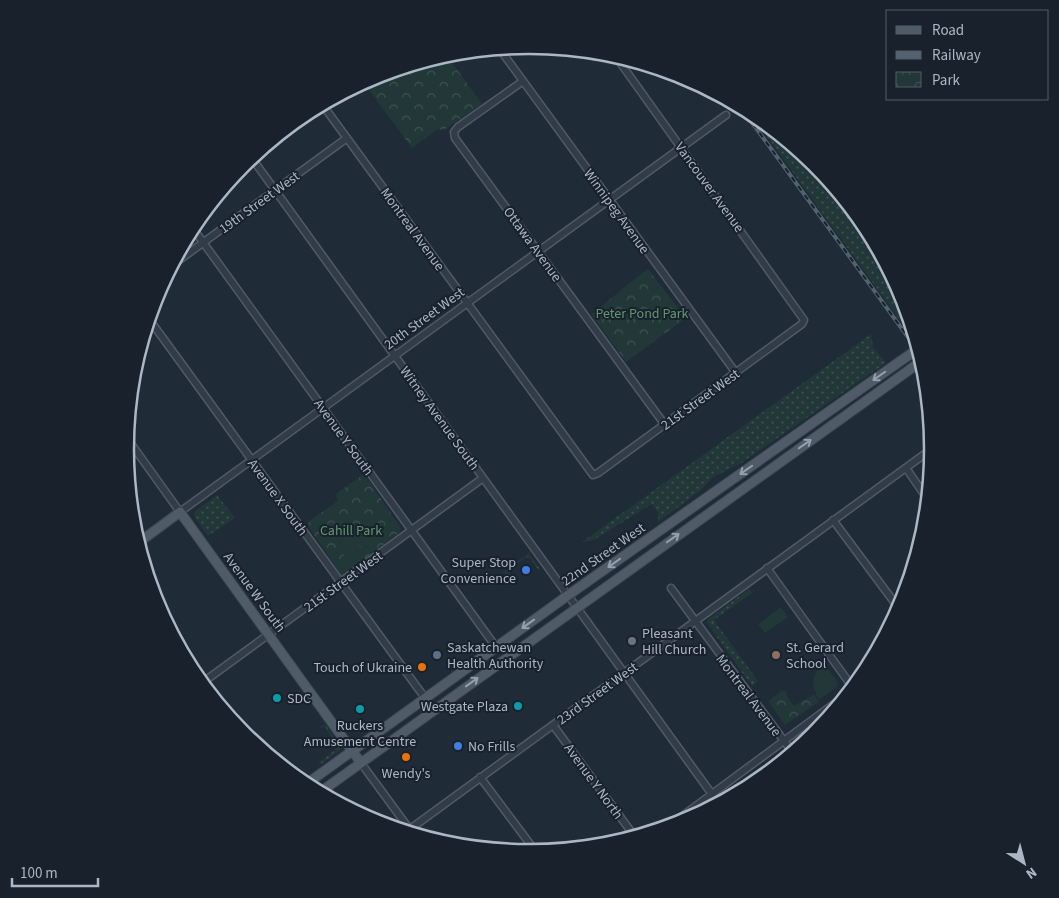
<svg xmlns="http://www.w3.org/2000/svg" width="1059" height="898" font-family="'Source Sans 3',sans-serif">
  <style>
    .grass { fill: url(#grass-dots) }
    .park { fill: url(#park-crowns) }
    .garden { fill: #213738 }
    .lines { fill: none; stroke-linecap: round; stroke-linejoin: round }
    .minor-casing { stroke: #505a66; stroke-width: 9 }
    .major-casing { stroke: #3c4551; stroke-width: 11 }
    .minor { stroke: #323c48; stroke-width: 6 }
    .major { stroke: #505b68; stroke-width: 9 }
    .rail-casing { stroke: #54616f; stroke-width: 4 }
    .rail { stroke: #18212c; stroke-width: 2; stroke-dasharray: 5.5; stroke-linecap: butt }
    .oneway { stroke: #95a0ae }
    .shop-dot { fill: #3f7fe0; stroke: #18212c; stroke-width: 2 }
    .worship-dot { fill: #6b7280; stroke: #18212c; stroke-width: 2 }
    .service-dot { fill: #5c6f8a; stroke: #18212c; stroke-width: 2 }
    .education-dot { fill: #8d6e63; stroke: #18212c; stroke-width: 2 }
    .food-dot { fill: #e8710a; stroke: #18212c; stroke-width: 2 }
    .culture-dot { fill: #0f9aa8; stroke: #18212c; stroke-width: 2 }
    .labels { text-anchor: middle; stroke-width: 4; stroke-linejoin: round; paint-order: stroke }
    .street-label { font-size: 14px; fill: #acb7c5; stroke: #18212c }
    .park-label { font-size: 14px; fill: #64966d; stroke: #18212c }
    .poi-label { font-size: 14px; fill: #acb7c5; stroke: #18212c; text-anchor: start }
    .rim { fill: none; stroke: #acb7c5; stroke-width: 2.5 }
  </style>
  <defs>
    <pattern id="grass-dots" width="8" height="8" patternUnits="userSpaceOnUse" patternTransform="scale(1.25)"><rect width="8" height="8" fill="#213738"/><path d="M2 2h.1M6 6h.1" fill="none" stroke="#3f5253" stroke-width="1.8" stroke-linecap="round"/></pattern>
    <pattern id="park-crowns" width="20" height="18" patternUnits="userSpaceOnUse" patternTransform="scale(1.25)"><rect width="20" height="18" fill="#213738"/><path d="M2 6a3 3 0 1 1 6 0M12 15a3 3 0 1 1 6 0" fill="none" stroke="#3f5253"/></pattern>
  </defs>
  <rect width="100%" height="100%" fill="#1f2b37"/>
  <path class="grass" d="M 747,109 L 817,166 L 866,225 L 903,295 L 917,344 Z
    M 871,334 L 873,347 L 886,363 L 740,464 L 713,477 L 700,491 L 658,522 L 658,513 L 652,504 L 592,541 L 582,542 Z
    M 929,401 L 931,424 L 921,410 L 921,406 Z
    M 217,495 L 235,518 L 208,536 L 194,516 L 195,511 Z
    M 529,553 L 540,569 L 539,571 L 530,558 L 526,557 L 510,569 L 510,575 L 507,577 L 503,572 Z
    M 749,589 L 752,593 L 714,620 L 758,681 L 752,686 L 707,623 L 708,619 Z
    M 325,724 L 342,749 L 320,765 L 319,762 L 339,747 L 324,727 L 319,728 Z"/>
  <path class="park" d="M 446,54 L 482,104 L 444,130 L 438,129 L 412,148 L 363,82 L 375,76 Z
    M 648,269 L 686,318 L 626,362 L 591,314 C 612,299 628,283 648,269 Z
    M 364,474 L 401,528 L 400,532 L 342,576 L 308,526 L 309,521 L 338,501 L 336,494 Z
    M 781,691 L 786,691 L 788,698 L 794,706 L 814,694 L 819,702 L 785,725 L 768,701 Z"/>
  <path class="garden" d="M 347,535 L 357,539 L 360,546 L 358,553 L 348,560 L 339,549 L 342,539 Z
    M 781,607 L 788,617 L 765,633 L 758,624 Z
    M 824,664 L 838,682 L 837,687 L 819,700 C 811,686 810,675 824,664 Z"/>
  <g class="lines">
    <defs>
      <path id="minor" d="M 499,48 L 736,373
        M 523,81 L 458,127 L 454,132 L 455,138 L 665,425
        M 322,104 L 593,475 L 598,473 L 802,324 L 804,320 L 614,54
        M 251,157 L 719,804
        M 192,227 L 496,647
        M 171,266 L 347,138
        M 149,319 L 425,698
        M 127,438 L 180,512 L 726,115
        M 906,468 L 928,500
        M 833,520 L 900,610
        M 767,568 L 853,688
        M 671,588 L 793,753
        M 202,683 L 483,478
        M 553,725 L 635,837
        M 361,763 L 413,834
        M 480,777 L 536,852
        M 666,828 L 850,692
        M 406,832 L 933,448"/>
      <path id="major" d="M 138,543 L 180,512 L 361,763
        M 305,785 L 567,596 L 919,348
        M 319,793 L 923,360"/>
    </defs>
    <use href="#minor" class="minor-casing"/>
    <use href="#major" class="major-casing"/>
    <use href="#minor" class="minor"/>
    <use href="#major" class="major"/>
    <defs>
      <path id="rail" d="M 740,106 L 921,355"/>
    </defs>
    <use href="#rail" class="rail-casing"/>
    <use href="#rail" class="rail"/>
  </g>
  <defs><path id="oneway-shaft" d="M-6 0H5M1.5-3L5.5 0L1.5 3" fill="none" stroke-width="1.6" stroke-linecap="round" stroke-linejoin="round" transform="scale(1.25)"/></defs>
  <g class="oneway">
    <use href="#oneway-shaft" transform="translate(879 376) rotate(145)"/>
    <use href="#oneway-shaft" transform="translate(805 444) rotate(-35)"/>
    <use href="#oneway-shaft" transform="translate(746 470) rotate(145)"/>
    <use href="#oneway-shaft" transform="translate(673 538) rotate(-35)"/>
    <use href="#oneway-shaft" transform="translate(614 563) rotate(145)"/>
    <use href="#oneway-shaft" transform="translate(528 624) rotate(144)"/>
    <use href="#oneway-shaft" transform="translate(472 682) rotate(-36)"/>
  </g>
  <g class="shop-dot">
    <circle cx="526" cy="570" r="5"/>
    <circle cx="458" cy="746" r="5"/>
  </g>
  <circle class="worship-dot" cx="632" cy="641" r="5"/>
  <circle class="service-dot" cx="437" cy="655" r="5"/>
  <circle class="education-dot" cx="776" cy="655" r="5"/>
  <g class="food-dot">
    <circle cx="422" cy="667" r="5"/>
    <circle cx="406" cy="757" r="5"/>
  </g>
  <g class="culture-dot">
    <circle cx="277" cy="698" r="5"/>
    <circle cx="518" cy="706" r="5"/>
    <circle cx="360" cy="709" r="5"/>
  </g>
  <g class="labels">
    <g class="street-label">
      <text transform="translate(710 187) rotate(54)" y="5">Vancouver Avenue</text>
      <text transform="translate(259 202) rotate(-36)" y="5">19th Street West</text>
      <text transform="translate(617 211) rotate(54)" y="5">Winnipeg Avenue</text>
      <text transform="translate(413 229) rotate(54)" y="5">Montreal Avenue</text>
      <text transform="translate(533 244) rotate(54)" y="5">Ottawa Avenue</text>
      <text transform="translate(424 318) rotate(-36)" y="5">20th Street West</text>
      <text transform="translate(700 399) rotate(-36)" y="5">21st Street West</text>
      <text transform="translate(440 418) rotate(54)" y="5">Witney Avenue South</text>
      <text transform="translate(344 437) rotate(54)" y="5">Avenue Y South</text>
      <text transform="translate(278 497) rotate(54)" y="5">Avenue X South</text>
      <text transform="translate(603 554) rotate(-35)" y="5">22nd Street West</text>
      <text transform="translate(343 581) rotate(-36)" y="5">21st Street West</text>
      <text transform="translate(255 592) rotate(54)" y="5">Avenue W South</text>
      <text transform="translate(597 693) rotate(-36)" y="5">23rd Street West</text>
      <text transform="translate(749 695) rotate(53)" y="5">Montreal Avenue</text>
      <text transform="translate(594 781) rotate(54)" y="5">Avenue Y North</text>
    </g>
    <g class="park-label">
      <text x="642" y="318">Peter Pond Park</text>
      <text x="351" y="535">Cahill Park</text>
    </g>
    <g class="poi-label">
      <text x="516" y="567" text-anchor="end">Super Stop<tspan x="516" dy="16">Convenience</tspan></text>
      <text x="642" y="638">Pleasant<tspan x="642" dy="16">Hill Church</tspan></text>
      <text x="447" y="652">Saskatchewan<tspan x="447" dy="16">Health Authority</tspan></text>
      <text x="786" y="652">St. Gerard<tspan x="786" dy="16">School</tspan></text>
      <text x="412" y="672" text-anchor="end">Touch of Ukraine</text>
      <text x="287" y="703">SDC</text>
      <text x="508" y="711" text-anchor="end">Westgate Plaza</text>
      <text x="360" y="730" text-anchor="middle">Ruckers<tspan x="360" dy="16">Amusement Centre</tspan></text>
      <text x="468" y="751">No Frills</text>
      <text x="406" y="778" text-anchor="middle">Wendy's</text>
    </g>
  </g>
  <path d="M0 0H1059V898H0ZM134 449a395 395 0 1 1 790 0a395 395 0 1 1-790 0Z" fill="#18212c" fill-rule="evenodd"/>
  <path class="rim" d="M134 449a395 395 0 1 1 790 0a395 395 0 1 1-790 0Z"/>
  <rect x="886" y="10" width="162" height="90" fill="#18212c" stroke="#535d69"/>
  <rect x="896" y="26" width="25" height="8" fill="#505b68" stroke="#535d69"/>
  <text x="932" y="35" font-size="15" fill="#acb7c5">Road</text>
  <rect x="896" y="51" width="25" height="8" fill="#54616f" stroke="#535d69"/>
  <text x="932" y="60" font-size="15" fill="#acb7c5">Railway</text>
  <rect x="896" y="72" width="25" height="15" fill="url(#park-crowns)" stroke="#535d69"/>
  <text x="932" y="85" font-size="15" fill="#acb7c5">Park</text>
  <g transform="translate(1024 863) rotate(144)" stroke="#18212c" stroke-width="4" paint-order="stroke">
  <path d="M0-4L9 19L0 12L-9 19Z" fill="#acb7c5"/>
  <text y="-8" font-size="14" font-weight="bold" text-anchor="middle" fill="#acb7c5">N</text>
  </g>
  <path d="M12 878v8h86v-8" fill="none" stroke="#acb7c5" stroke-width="2.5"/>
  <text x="20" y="878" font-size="15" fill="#acb7c5" stroke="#18212c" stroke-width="4" paint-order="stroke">100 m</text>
</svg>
